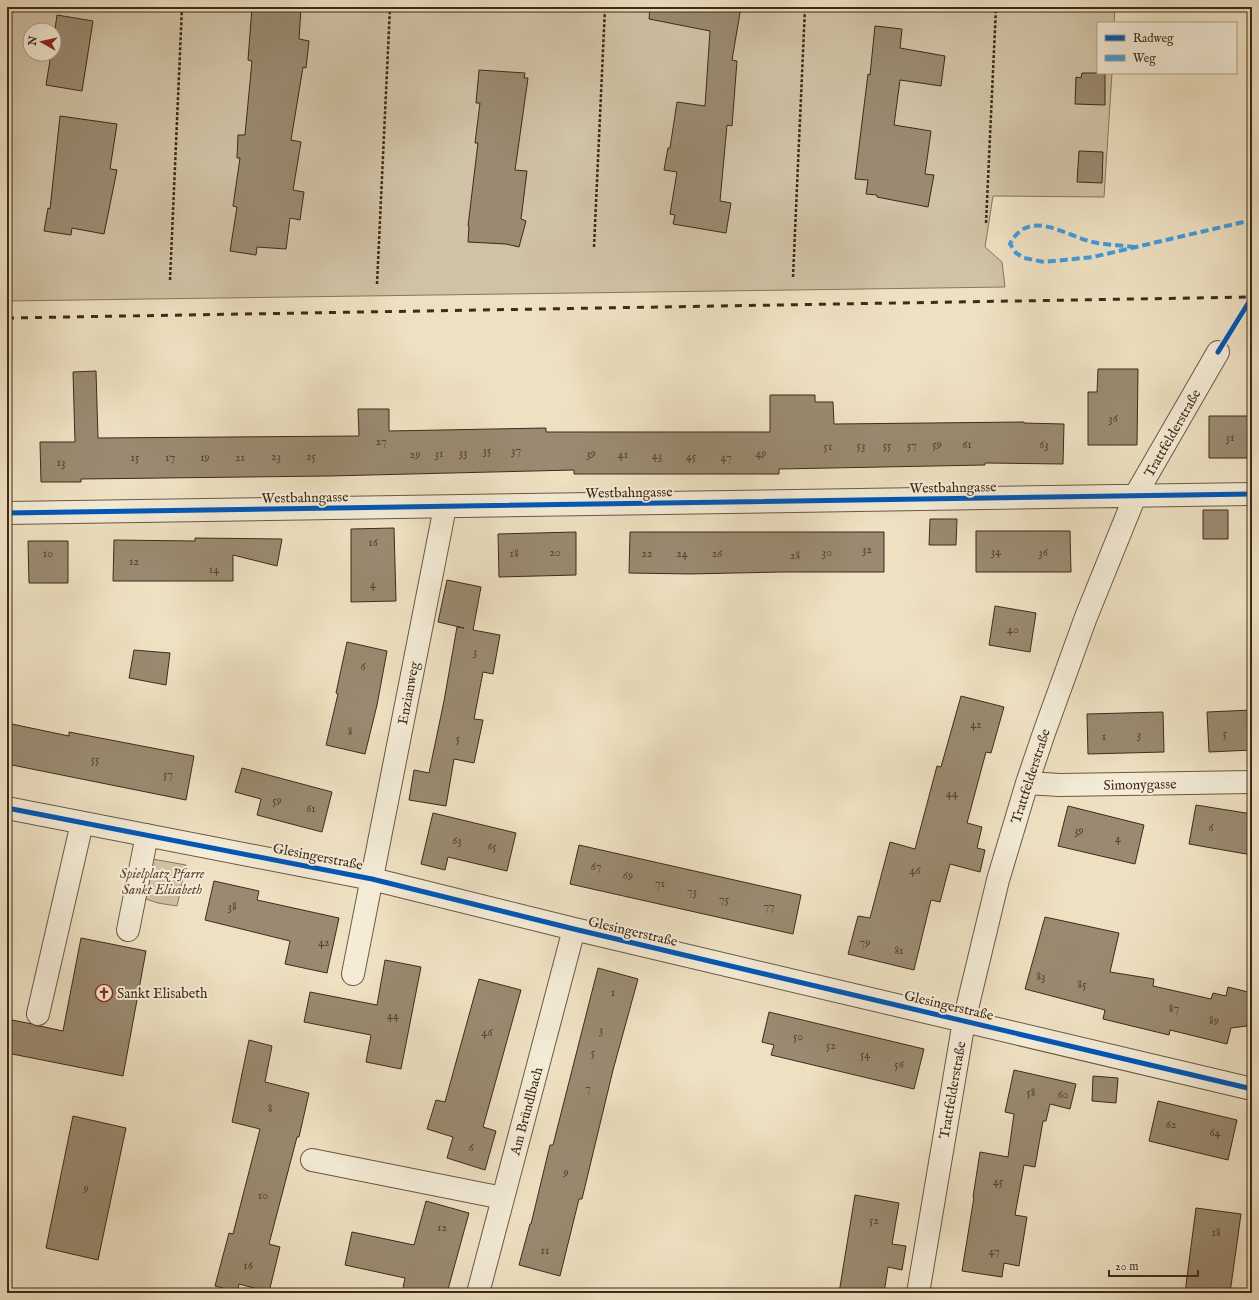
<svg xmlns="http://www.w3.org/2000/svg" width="1259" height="1300" font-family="'IM FELL English',serif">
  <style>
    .green { fill: #d0c2a5; stroke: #88765f; fill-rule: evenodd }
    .building { fill: #9a8a71; stroke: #3f2b19 }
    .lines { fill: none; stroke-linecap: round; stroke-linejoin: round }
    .minor-casing { stroke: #6b5843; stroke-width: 24 }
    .path { stroke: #3f2b19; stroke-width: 2.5; stroke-dasharray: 3 2; stroke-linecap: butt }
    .minor { stroke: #f4ecd7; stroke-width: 22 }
    .rail { stroke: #3f2b19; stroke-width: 3; stroke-dasharray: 7 7; stroke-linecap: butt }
    .quiet { stroke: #3f9cdf; stroke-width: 4; stroke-dasharray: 8 4; stroke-linecap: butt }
    .cycleway-casing { stroke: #f4ecd7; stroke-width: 8 }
    .cycleway { stroke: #0057b8; stroke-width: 5 }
    .labels { text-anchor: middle; stroke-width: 4; stroke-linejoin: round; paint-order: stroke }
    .number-label { font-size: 12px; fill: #56432f }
    .street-label { font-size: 14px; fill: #3f2b19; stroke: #f4ecd7 }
    .park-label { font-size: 14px; font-style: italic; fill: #5c4935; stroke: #f4ecd7 }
    .poi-label { font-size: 14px; fill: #3f2b19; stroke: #f4ecd7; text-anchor: start }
  </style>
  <rect width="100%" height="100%" fill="#eee1c2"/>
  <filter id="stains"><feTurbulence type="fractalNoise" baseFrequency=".005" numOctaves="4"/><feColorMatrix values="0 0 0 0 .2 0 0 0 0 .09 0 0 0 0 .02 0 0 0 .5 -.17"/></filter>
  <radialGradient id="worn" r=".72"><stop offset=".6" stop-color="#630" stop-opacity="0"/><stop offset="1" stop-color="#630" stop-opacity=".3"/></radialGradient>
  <path class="green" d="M 7,7 L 1115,7 L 1114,23 L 1098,23 L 1098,73 L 1112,73 L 1104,197 L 993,196 L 985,247 L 1002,262 L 1005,287 L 7,301 ZM 30,30 L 54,30 L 54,54 L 30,54 Z
    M 141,857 L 186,865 L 177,906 L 158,903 L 146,899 L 142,883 Z"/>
  <path class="building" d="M 252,7 L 301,7 L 299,39 L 309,41 L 306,68 L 303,67 L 291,140 L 301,142 L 293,190 L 304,192 L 300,220 L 290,218 L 286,249 L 257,247 L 256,255 L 230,251 L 237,207 L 233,206 L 240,158 L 237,158 L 238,135 L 245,135 L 252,61 L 248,60 Z
    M 650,7 L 741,7 L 732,60 L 737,61 L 732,126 L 727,125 L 720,201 L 731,203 L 726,233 L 673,224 L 675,215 L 670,214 L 677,172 L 664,170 L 668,148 L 670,148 L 677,102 L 705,106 L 710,31 L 649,19 Z
    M 57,15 L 93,21 L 82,91 L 46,85 L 51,54 L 54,54 L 54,36 Z
    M 875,26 L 902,29 L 900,48 L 945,56 L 941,86 L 900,80 L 894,125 L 931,131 L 925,174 L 934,175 L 928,207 L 877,197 L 877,195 L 866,194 L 868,180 L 855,179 L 868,74 L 870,75 Z
    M 479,70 L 525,73 L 524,78 L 528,78 L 515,170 L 527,171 L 521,219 L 526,221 L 519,247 L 506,244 L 468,242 L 469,226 L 468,226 L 478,143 L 475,143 L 480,103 L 476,103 Z
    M 1082,73 L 1105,73 L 1105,105 L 1075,104 L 1076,77 L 1081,78 Z
    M 60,116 L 117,124 L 110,169 L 117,170 L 104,234 L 72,228 L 71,235 L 44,231 L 48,208 L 50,209 Z
    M 1079,151 L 1103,152 L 1102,183 L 1077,182 Z
    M 1098,369 L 1138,369 L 1137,445 L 1088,445 L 1088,392 L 1097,392 Z
    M 96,371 L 98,438 L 359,436 L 358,409 L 389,409 L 389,431 L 546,428 L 546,432 L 770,432 L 770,395 L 815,395 L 815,402 L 833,402 L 834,424 L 1024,422 L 1024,423 L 1064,424 L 1063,464 L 985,463 L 985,465 L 779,469 L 779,474 L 574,474 L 574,470 L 329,476 L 81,479 L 81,482 L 41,482 L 40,442 L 75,442 L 73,372 Z
    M 1209,416 L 1250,416 L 1251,458 L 1209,458 Z
    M 1203,510 L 1228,510 L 1228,539 L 1203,539 Z
    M 930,519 L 957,519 L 956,545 L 929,545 Z
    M 394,528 L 396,601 L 351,602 L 351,529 Z
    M 976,531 L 1070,531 L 1071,572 L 976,572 Z
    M 576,532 L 576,575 L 499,577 L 498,534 Z
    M 630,532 L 884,532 L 884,572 L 781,572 L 690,574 L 629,573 Z
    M 195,538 L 282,539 L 277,566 L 233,555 L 233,581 L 113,581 L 114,540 L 195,541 Z
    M 28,541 L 68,541 L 68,583 L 29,583 Z
    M 447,580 L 481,587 L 473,630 L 500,635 L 493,674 L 483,672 L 474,719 L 483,720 L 474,763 L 454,759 L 446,806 L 409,800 L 414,770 L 429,773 L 444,701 L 457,627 L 464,628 L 438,622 Z
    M 995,606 L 1036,613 L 1030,652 L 989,645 Z
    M 347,642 L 387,651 L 377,705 L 365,754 L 326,745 L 338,694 L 336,693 Z
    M 134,650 L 170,653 L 166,685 L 129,678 Z
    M 961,696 L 1004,707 L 991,753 L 986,752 L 967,823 L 982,827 L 977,848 L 985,850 L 980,872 L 950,864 L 940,902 L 931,900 L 914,970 L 848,954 L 858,916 L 870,918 L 890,842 L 915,849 L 937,766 L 941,767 Z
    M 1252,710 L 1252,750 L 1209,752 L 1207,712 Z
    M 1163,712 L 1164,752 L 1088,754 L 1087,714 Z
    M 7,723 L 69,736 L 69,732 L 194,756 L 186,800 L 7,764 Z
    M 242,768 L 332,792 L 322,832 L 257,815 L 261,799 L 235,792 Z
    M 1196,805 L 1252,814 L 1252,855 L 1189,844 Z
    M 1068,806 L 1144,825 L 1135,864 L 1058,846 Z
    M 433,813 L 516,833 L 507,871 L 448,857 L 445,870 L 421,864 Z
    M 579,845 L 801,895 L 793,934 L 570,884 Z
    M 214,881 L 259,891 L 257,900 L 339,918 L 327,973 L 285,964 L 290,941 L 205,920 Z
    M 1045,917 L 1119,933 L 1110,972 L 1154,979 L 1153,986 L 1211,999 L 1213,993 L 1226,996 L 1228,987 L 1252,993 L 1252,1004 L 1247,1026 L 1231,1028 L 1227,1044 L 1170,1030 L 1169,1035 L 1103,1019 L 1105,1010 L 1025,989 Z
    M 81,938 L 146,951 L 123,1076 L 7,1053 L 7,1019 L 32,1024 L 36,1026 L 40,1026 L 63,1031 Z
    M 385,960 L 421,967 L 401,1069 L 366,1062 L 371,1035 L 304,1022 L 310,992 L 377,1005 Z
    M 598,968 L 638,979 L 613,1070 L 582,1199 L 579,1199 L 560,1276 L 519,1265 L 530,1224 L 531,1224 L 550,1145 L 553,1145 Z
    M 479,979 L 521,990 L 483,1127 L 496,1131 L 485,1170 L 447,1158 L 453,1137 L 427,1129 L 436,1100 L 445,1102 Z
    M 769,1012 L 924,1049 L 914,1089 L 771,1055 L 774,1045 L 762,1042 Z
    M 249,1040 L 272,1046 L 265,1082 L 309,1093 L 299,1137 L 297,1137 L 269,1244 L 280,1247 L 269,1292 L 239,1284 L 237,1292 L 215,1286 L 229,1233 L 233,1234 L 260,1129 L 232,1122 Z
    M 1014,1070 L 1076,1084 L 1070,1109 L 1050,1104 L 1046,1121 L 1043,1121 L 1035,1167 L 1024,1165 L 1015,1215 L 1027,1217 L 1019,1266 L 1004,1263 L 1002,1277 L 962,1271 L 974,1197 L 973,1197 L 980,1152 L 1008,1157 L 1014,1114 L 1005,1112 Z
    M 1093,1076 L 1118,1078 L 1116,1103 L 1092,1101 Z
    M 1158,1101 L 1237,1120 L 1228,1160 L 1149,1141 Z
    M 73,1116 L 126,1128 L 98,1260 L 46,1248 Z
    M 855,1195 L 899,1203 L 892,1244 L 906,1246 L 902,1270 L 888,1267 L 884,1293 L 839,1293 Z
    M 426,1201 L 469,1213 L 447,1293 L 402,1293 L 405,1278 L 345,1265 L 352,1232 L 414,1245 Z
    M 1196,1208 L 1241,1214 L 1230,1293 L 1185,1293 Z"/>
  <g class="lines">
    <defs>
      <path id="minor" d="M 7,513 L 1252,494
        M 1027,783 L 1060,785 L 1252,782
        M 7,808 L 372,879 L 574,929 L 1252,1089
        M 128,930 L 147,835
        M 353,974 L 445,507
        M 38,1014 L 82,823
        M 312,1160 L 503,1198
        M 478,1293 L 574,929
        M 918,1293 L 964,1021 L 998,880 L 1027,783 L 1044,733 L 1086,617 L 1135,496 L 1218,352"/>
    </defs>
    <use href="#minor" class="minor-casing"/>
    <path class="path" d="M 986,223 L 996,7
      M 594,247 L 605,7
      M 793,277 L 805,7
      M 170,280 L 182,7
      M 377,284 L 390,7"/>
    <use href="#minor" class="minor"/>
    <path class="rail" d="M 7,318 L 1252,297"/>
    <path class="quiet" d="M 1135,247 C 1120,245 1102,245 1089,241 C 1061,233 1028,209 1010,244 L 1016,253 L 1024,258 L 1044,262 L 1093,257 L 1252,220"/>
    <defs>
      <path id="cycleway" d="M 1218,352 L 1252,297
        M 7,513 L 1252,494
        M 7,808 L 372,879 L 574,929 L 1252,1089"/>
    </defs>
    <use href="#cycleway" class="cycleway-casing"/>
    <use href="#cycleway" class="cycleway"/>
  </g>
  <defs>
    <symbol id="church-ring" viewBox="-11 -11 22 22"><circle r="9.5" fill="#f4ecd7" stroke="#8f2418" stroke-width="1.5"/><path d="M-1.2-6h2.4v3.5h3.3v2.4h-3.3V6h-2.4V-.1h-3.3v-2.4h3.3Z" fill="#8f2418"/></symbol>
  </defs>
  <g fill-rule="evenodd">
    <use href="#church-ring" x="94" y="983" width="20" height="20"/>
  </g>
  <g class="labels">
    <g class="number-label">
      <text x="1113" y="422">36</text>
      <text x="1230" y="441">31</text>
      <text x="381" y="445">27</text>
      <text x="937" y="448">59</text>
      <text x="967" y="448">61</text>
      <text x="1044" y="448">63</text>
      <text x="861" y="449">53</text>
      <text x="887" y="449">55</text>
      <text x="912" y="449">57</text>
      <text x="828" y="450">51</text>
      <text x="487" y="454">35</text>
      <text x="516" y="454">37</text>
      <text x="463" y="456">33</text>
      <text x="439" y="457">31</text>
      <text x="591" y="457">39</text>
      <text x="761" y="457">49</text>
      <text x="415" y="458">29</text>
      <text x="623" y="458">41</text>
      <text x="657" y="459">43</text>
      <text x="276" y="460">23</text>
      <text x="311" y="460">25</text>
      <text x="691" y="460">45</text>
      <text x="135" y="461">15</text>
      <text x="170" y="461">17</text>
      <text x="205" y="461">19</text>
      <text x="240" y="461">21</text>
      <text x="726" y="461">47</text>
      <text x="61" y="466">13</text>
      <text x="373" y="546">16</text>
      <text x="867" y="553">32</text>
      <text x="996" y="555">34</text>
      <text x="555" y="556">20</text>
      <text x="827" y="556">30</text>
      <text x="1043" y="556">36</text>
      <text x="48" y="557">10</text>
      <text x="514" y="557">18</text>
      <text x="647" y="557">22</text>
      <text x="682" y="557">24</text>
      <text x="717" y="557">26</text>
      <text x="795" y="559">28</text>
      <text x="134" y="565">12</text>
      <text x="214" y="573">14</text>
      <text x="373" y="588">4</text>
      <text x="1013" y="633">40</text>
      <text x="475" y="655">3</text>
      <text x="363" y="670">6</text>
      <text x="976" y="728">42</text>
      <text x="350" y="735">8</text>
      <text x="1225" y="737">5</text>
      <text x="1139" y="738">3</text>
      <text x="1104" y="740">1</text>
      <text x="458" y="742">5</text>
      <text x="95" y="763">55</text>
      <text x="168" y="778">57</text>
      <text x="952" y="797">44</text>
      <text x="277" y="804">59</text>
      <text x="311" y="812">61</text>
      <text x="1211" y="831">6</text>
      <text x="1079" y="834">39</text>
      <text x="1118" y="842">4</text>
      <text x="457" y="844">63</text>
      <text x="492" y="850">65</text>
      <text x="596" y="870">67</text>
      <text x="915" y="874">46</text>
      <text x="628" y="879">69</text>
      <text x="660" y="887">71</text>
      <text x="692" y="895">73</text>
      <text x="724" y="903">75</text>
      <text x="232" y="910">38</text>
      <text x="769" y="910">77</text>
      <text x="324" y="946">42</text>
      <text x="865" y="946">79</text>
      <text x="899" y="954">81</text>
      <text x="1041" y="980">83</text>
      <text x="1082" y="988">85</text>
      <text x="613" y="996">1</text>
      <text x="1174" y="1012">87</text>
      <text x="393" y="1019">44</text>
      <text x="1214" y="1024">89</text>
      <text x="601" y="1033">3</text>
      <text x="487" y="1036">46</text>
      <text x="798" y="1040">50</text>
      <text x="831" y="1049">52</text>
      <text x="593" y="1056">5</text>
      <text x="865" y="1058">54</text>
      <text x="899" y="1068">56</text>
      <text x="588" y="1092">7</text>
      <text x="1031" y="1096">58</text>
      <text x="1063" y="1098">60</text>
      <text x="270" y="1112">8</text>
      <text x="1171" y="1128">62</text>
      <text x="1215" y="1136">64</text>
      <text x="471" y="1151">6</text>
      <text x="566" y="1176">9</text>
      <text x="998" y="1185">45</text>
      <text x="86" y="1192">9</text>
      <text x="263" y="1199">10</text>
      <text x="874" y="1224">52</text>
      <text x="442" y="1231">12</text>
      <text x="1216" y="1236">18</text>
      <text x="545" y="1254">11</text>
      <text x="994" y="1255">47</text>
      <text x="248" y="1269">16</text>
    </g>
    <g class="street-label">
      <text transform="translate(1172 433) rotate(-60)" y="5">Trattfelderstraße</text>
      <text transform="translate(953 487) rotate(-1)" y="5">Westbahngasse</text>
      <text transform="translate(629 492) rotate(-1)" y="5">Westbahngasse</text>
      <text transform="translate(305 497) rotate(-1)" y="5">Westbahngasse</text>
      <text transform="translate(408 693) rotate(-79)" y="5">Enzianweg</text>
      <text transform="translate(1030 776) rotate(-72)" y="5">Trattfelderstraße</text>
      <text transform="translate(1140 784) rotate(-1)" y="5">Simonygasse</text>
      <text transform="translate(318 856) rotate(11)" y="5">Glesingerstraße</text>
      <text transform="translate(633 931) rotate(13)" y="5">Glesingerstraße</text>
      <text transform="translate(949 1005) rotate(13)" y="5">Glesingerstraße</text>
      <text transform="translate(952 1090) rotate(-80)" y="5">Trattfelderstraße</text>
      <text transform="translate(526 1111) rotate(-75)" y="5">Am Bründlbach</text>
    </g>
    <g class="park-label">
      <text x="162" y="878">Spielplatz Pfarre<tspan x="162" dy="16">Sankt Elisabeth</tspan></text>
    </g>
    <g class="poi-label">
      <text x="117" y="998">Sankt Elisabeth</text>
    </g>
  </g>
  <rect width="1259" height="1300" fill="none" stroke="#eee1c2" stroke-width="24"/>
  <rect x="8" y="8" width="1243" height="1284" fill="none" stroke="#3f2b19" stroke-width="2"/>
  <rect x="12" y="12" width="1235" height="1276" fill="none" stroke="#3f2b19"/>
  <rect x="1097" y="22" width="140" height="52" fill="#f4ecd7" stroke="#ac9f8b"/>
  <rect x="1105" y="35" width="20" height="6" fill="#0057b8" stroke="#ac9f8b"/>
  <text x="1133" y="42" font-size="12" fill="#3f2b19">Radweg</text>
  <rect x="1105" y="55" width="20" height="6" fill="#3f9cdf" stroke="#ac9f8b"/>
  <text x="1133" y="62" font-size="12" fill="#3f2b19">Weg</text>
  <g transform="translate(42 42) rotate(278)"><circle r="19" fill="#f4ecd7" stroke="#ac9f8b"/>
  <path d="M0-3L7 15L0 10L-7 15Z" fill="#8f2418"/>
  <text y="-6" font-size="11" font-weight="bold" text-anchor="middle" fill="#3f2b19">N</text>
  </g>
  <path d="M1109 1270v6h89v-6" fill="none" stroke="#3f2b19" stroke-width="2"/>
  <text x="1115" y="1270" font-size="12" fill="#3f2b19" stroke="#f4ecd7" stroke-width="3" paint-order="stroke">20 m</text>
  <rect width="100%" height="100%" filter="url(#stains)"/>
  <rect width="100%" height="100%" fill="url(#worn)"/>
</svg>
